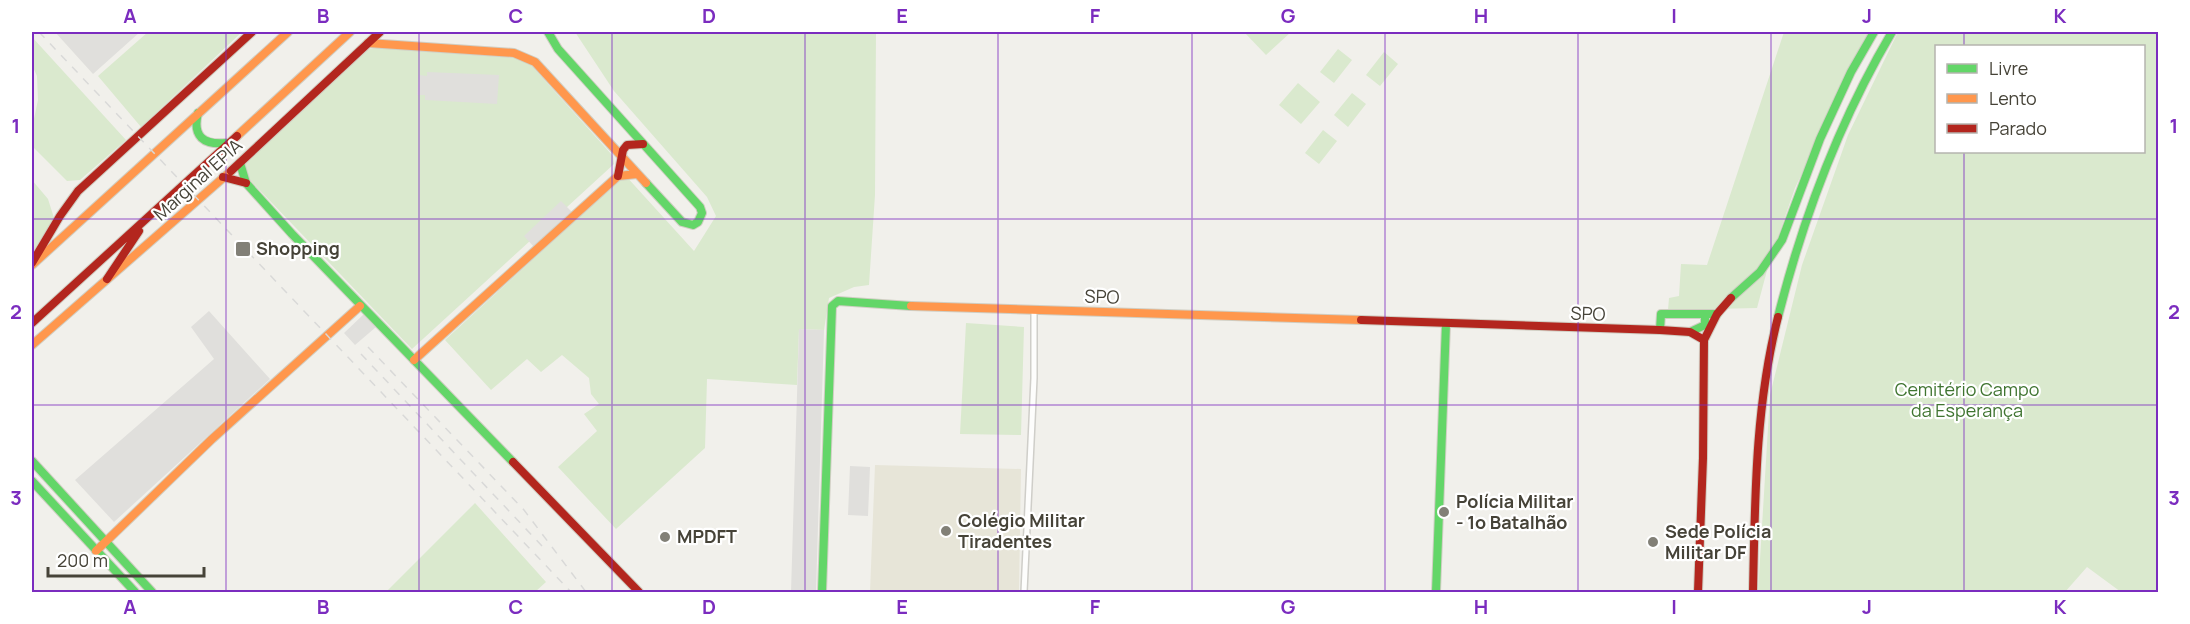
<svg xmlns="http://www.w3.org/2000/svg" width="2190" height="624" font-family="Manrope,sans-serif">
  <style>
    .education { fill: #e7e5d8 }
    .green { fill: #dae9ce; fill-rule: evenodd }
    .parking { fill: #e0dfdc }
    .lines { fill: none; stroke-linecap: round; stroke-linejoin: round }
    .street-casing { stroke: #cfcec9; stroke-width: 8 }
    .fast-casing { stroke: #d0cec3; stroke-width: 10 }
    .slow-casing { stroke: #d0cec3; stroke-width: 10 }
    .jam-casing { stroke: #d0cec3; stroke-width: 10 }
    .street { stroke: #fdfdfc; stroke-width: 5 }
    .fast { stroke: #63d668; stroke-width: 8 }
    .slow { stroke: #ff974d; stroke-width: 8 }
    .jam { stroke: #b3261e; stroke-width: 8 }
    .rail { stroke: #d9d9d8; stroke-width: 1.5; stroke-dasharray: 8 8; stroke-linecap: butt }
    .grid { fill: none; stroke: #7b2cbf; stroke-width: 1.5; stroke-opacity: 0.55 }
    .poi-dot { fill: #828077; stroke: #fff; stroke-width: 2 }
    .labels { text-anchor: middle; stroke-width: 4.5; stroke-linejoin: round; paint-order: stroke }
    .street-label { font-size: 18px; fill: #464338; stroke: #fff }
    .poi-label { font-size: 18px; font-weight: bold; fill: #464338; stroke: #fff; text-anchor: start }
    .park-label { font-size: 18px; fill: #3f7430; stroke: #fff }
    .neatline { fill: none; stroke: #7b2cbf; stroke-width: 2 }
    .grid-label { font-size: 20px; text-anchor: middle; font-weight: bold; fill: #7b2cbf }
  </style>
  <rect width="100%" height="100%" fill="#f1f0eb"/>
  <path class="education" d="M 875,465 L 1021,469 L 1019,592 L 870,592 Z"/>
  <path class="green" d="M 148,32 L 242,32 L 141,127 L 98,76 Z
    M 575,32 L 876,32 L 875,195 L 869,285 L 854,287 L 829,298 L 824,330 L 799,329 L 797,385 L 707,379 L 705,448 L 616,529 L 558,467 L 597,431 L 584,414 L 599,404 L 591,394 L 589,378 L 562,355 L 541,372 L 527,359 L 491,390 L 445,340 L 625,175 L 694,251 L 716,216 L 707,197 L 614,91 Z
    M 1244,32 L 1291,32 L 1266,55 Z
    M 1784,32 L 1872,32 L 1858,55 L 1795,188 L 1769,263 L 1757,308 L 1668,310 L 1669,298 L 1679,296 L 1681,264 L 1707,265 Z
    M 1898,32 L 2158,32 L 2158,592 L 2121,592 L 2087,567 L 2065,592 L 1758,592 L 1770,395 L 1802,265 L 1848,135 ZM 1936,46 L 2144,46 L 2144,152 L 1936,152 Z
    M 32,37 L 126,140 L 80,180 L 67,181 L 32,146 L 32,128 L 38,100 L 37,76 L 32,65 Z
    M 377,48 L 518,58 L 530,64 L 613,156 L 614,164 L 412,349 L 248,178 L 244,165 L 368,49 Z
    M 1338,49 L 1352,60 L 1334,83 L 1320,72 Z
    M 1384,52 L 1398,64 L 1380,86 L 1366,75 Z
    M 1298,83 L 1320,102 L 1301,124 L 1279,105 Z
    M 1352,93 L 1366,104 L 1348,127 L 1334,115 Z
    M 1323,130 L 1337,141 L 1319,164 L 1305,153 Z
    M 32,180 L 48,199 L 54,218 L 32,253 Z
    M 966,323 L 1024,327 L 1021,435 L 960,434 Z
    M 475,503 L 546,582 L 535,592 L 386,592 Z"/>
  <path class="parking" d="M 55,32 L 140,32 L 93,74 Z
    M 427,72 L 499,75 L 497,104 L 425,100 L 425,95 L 417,95 L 419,75 L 427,76 Z
    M 561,201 L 572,212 L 534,247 L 524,236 Z
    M 209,311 L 270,379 L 114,522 L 75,480 L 214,359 L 191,327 Z
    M 364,314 L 376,327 L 355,345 L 344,333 Z
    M 799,329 L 824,330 L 816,592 L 791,592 Z
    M 850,466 L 870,467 L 868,516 L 848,515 Z"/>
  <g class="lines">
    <defs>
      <path id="street" d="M 1024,592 L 1034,378 L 1034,309"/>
      <path id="fast" d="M 548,32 L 558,49 L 700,207 L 702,213 L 698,222 L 693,225 L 682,222 L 646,183
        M 198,113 C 192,137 204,145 226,143
        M 240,163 L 246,183 L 292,234 L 513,462
        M 1731,298 L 1760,272 L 1782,240 L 1820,139 L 1851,72 L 1874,32
        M 1778,317 C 1803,218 1840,120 1892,32
        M 1660,330 L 1661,314 L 1717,314
        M 1690,332 L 1705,325 L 1705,314
        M 32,461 L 152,592
        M 32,481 L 135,592
        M 822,592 L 832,306 L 838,301 L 911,306
        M 1436,592 L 1446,324"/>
      <path id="slow" d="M 368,43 L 514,53 L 535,62 L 646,183
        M 237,136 L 350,32
        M 32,265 L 288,32
        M 911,306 L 1361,320
        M 32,345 L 231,171
        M 414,360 L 618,176 L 637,174
        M 96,551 L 212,439 L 360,306"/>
      <path id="jam" d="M 231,171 L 380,32
        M 618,176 L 623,150 L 627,145 L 643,144
        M 223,177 L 246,183
        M 32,263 L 60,216 L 78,191 L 252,32
        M 107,279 L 139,231
        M 1361,320 L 1660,330 L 1690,332 L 1704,340
        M 32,323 L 237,136
        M 513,462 L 639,592
        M 1698,592 L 1703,458 L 1704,340 L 1717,314 L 1731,298
        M 1753,592 C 1755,500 1755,407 1778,317"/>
    </defs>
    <use href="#street" class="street-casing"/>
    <use href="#fast" class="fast-casing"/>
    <use href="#slow" class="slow-casing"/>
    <use href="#jam" class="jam-casing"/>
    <use href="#street" class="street"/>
    <use href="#fast" class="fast"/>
    <use href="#slow" class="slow"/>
    <use href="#jam" class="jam"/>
    <path class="rail" d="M 39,32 L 571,592
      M 368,347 L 524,510 L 586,592
      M 361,354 L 542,546"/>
  </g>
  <path class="grid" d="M 226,32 L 226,592M 419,32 L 419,592M 612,32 L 612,592M 805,32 L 805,592M 998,32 L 998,592M 1192,32 L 1192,592M 1385,32 L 1385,592M 1578,32 L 1578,592M 1771,32 L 1771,592M 1964,32 L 1964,46M 1964,152 L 1964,592M 32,219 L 2158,219M 32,405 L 2158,405"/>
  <g class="poi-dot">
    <rect x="235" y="241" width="16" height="16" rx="3"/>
    <circle cx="1444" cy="512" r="6"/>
    <circle cx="946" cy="531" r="6"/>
    <circle cx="665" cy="537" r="6"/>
    <circle cx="1653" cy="542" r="6"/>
  </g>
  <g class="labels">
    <g class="street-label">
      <text transform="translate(198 180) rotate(-42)" y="6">Marginal EPIA</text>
      <text transform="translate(1102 297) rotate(2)" y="6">SPO</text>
      <text transform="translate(1588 314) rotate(2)" y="6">SPO</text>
    </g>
    <g class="poi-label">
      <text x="256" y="255">Shopping</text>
      <text x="1456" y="508">Polícia Militar<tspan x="1456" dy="21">- 1o Batalhão</tspan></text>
      <text x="958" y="527">Colégio Militar<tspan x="958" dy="21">Tiradentes</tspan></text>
      <text x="1665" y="538">Sede Polícia<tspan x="1665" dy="21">Militar DF</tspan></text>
      <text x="677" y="543">MPDFT</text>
    </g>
    <g class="park-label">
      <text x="1967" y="396">Cemitério Campo<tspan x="1967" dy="21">da Esperança</tspan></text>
    </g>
  </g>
  <rect width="2190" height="624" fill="none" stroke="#ffffff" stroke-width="66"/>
  <rect x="1935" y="45" width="210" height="108" fill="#ffffff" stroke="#b5b4af" stroke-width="1.5"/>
  <rect x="1947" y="64" width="30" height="9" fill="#63d668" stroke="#b5b4af" stroke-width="1.5"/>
  <text x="1989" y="75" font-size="18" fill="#464338">Livre</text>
  <rect x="1947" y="94" width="30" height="9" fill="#ff974d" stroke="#b5b4af" stroke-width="1.5"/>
  <text x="1989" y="105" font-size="18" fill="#464338">Lento</text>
  <rect x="1947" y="124" width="30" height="9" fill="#b3261e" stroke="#b5b4af" stroke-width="1.5"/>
  <text x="1989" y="135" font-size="18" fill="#464338">Parado</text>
  <path d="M48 567v9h156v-9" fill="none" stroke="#464338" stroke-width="3"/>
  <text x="57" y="567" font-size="18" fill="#464338" stroke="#ffffff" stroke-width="4.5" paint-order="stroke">200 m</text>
  <rect x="33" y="33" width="2124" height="558" class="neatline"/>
  <g class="grid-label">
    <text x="130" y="23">A</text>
    <text x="323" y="23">B</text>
    <text x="516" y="23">C</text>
    <text x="709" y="23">D</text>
    <text x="902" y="23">E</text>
    <text x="1095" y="23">F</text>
    <text x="1288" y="23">G</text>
    <text x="1481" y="23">H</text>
    <text x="1674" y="23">I</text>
    <text x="1867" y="23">J</text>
    <text x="2060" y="23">K</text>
    <text x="16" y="133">1</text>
    <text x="2174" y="133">1</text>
    <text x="16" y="319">2</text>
    <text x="2174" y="319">2</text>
    <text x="16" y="505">3</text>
    <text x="2174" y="505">3</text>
    <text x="130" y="614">A</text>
    <text x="323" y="614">B</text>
    <text x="516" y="614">C</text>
    <text x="709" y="614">D</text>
    <text x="902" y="614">E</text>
    <text x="1095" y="614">F</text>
    <text x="1288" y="614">G</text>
    <text x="1481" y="614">H</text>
    <text x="1674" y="614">I</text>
    <text x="1867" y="614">J</text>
    <text x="2060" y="614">K</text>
  </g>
</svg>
